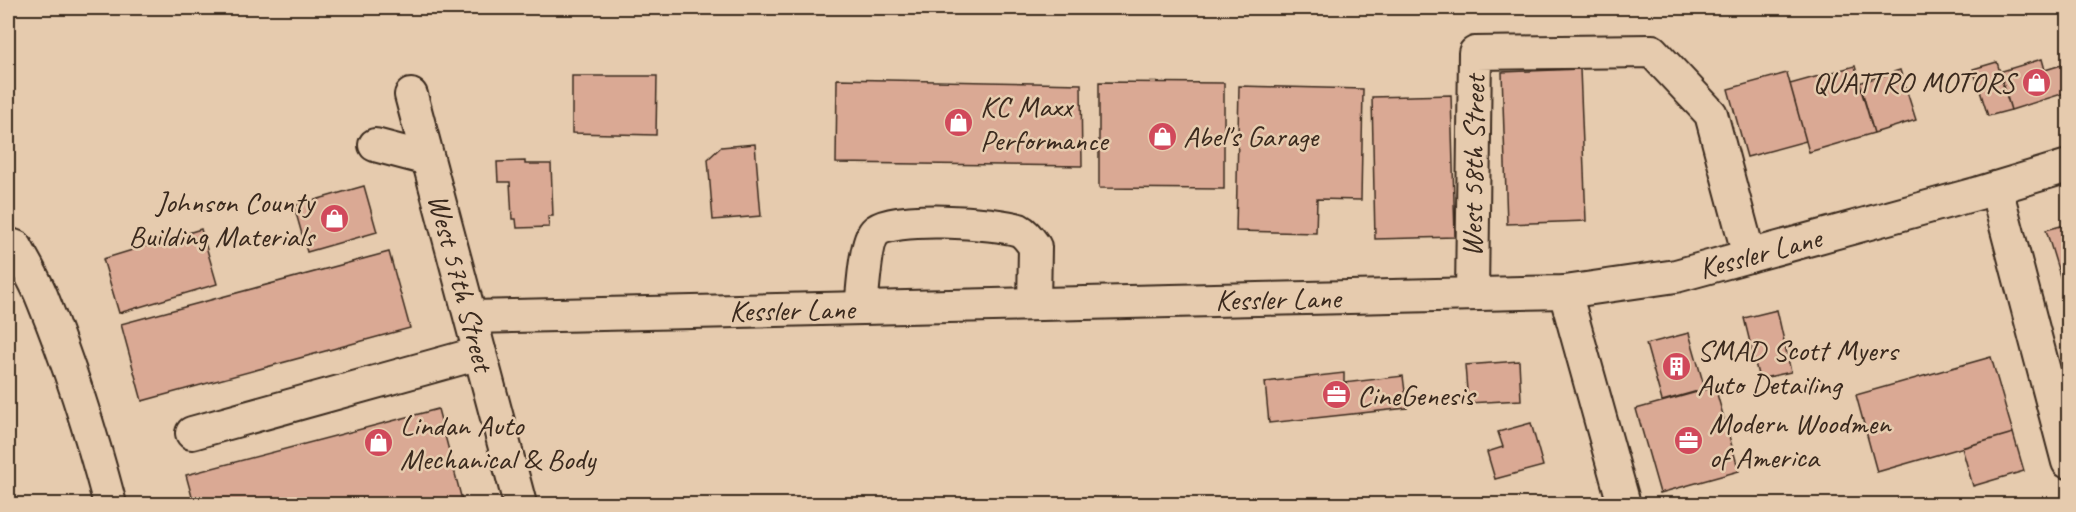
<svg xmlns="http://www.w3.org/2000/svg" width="2076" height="512" font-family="Caveat,sans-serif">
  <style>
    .building { fill: #daa994; stroke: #3b2a1e; stroke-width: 1.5 }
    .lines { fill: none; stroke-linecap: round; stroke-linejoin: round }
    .minor-casing { stroke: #3b2a1e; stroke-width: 36 }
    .minor { stroke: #e6cbae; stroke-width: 32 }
    .labels { text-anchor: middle; stroke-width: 5; stroke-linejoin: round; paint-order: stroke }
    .poi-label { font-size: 30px; fill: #3b2a1e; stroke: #e6cbae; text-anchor: start }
    .street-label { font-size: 30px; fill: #3b2a1e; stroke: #e6cbae }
  </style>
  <rect width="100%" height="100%" fill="#e6cbae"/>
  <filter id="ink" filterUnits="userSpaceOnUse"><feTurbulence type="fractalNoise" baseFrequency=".0167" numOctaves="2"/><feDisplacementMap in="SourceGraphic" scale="12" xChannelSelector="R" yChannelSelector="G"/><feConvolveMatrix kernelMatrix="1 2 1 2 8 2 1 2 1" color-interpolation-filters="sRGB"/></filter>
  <g filter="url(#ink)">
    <path class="building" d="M 2042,59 L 2045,70 L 2068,63 L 2068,92 L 2011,110 L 1999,72 Z
      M 1997,62 L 2011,110 L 1988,116 L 1973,69 Z
      M 1855,66 L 1874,133 L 1809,152 L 1790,84 Z
      M 1580,69 L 1586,221 L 1507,224 L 1502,72 Z
      M 1900,70 L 1916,120 L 1874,133 L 1859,83 Z
      M 1787,73 L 1806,141 L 1747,157 L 1728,89 Z
      M 572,76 L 657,76 L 656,135 L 572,133 Z
      M 837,79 L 1081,84 L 1082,166 L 836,163 Z
      M 1099,82 L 1224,83 L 1224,189 L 1099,188 Z
      M 1239,86 L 1363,89 L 1361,200 L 1317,199 L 1316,233 L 1236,231 Z
      M 1451,95 L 1455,237 L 1375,239 L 1372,97 Z
      M 755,144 L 761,216 L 713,220 L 708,159 L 721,147 Z
      M 525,161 L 525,164 L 551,164 L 553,216 L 548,216 L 549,227 L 517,228 L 516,219 L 512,219 L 510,182 L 498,182 L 497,162 Z
      M 364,186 L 377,232 L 307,252 L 294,206 Z
      M 2068,224 L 2068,287 L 2064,289 L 2046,230 Z
      M 201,229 L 217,284 L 119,313 L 103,259 Z
      M 389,252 L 410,328 L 142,401 L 121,324 Z
      M 1777,310 L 1791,372 L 1759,379 L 1744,318 Z
      M 1689,333 L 1705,389 L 1662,401 L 1646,344 Z
      M 1991,357 L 2013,433 L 1877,472 L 1856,395 Z
      M 1519,361 L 1521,400 L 1468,403 L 1465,365 Z
      M 1344,373 L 1344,383 L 1403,376 L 1407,408 L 1269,423 L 1265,382 Z
      M 1715,387 L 1739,471 L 1660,493 L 1636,409 Z
      M 438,409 L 463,504 L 194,504 L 186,475 Z
      M 1531,423 L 1543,466 L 1495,479 L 1487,452 L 1503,447 L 1498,432 Z
      M 2013,433 L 2024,471 L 1973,486 L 1962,448 Z"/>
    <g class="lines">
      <defs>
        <g id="minor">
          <path id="s1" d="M 411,95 L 520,504"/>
          <path d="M 375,145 L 428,159"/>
          <path d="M 1996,188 L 2068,462"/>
          <path d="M 8,244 L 16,247 C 25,264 36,281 43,300 C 70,366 92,436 110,504"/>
          <path d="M 1565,292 L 1624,504"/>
          <path d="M 1472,294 L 1475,53 L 1652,51 L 1711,114 L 1749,256"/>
          <path d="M 861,308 C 863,292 865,243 875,232 C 890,215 997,222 1019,230 C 1025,233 1031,241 1035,247 L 1034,304"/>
          <path d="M 471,317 L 1565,292 L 1676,276 L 1979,193 L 2068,166"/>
          <path d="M 192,433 L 480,353"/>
        </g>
      </defs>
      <use href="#minor" class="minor-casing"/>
      <use href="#minor" class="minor"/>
    </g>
  </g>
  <defs>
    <symbol id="shop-disc" viewBox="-11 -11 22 22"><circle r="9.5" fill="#d1495b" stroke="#e6cbae"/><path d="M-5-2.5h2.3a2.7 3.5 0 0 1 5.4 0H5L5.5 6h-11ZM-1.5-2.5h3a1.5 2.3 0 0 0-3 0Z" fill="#fff"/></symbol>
    <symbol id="building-disc" viewBox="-11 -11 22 22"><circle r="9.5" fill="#d1495b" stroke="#e6cbae"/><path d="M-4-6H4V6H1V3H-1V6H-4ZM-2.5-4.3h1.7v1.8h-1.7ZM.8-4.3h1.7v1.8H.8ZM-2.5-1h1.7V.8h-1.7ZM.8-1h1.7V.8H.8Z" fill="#fff"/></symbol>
    <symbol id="office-disc" viewBox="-11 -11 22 22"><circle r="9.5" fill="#d1495b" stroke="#e6cbae"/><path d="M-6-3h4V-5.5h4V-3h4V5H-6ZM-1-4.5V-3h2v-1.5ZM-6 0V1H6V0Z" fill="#fff"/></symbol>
  </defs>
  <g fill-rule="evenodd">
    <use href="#shop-disc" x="2020" y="66" width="33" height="33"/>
    <use href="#shop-disc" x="942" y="106" width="33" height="33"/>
    <use href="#shop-disc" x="1146" y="120" width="33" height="33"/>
    <use href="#shop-disc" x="318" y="202" width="33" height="33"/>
    <use href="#building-disc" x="1660" y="350" width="33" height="33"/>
    <use href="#office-disc" x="1320" y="378" width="33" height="33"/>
    <use href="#office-disc" x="1672" y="424" width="33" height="33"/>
    <use href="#shop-disc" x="362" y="426" width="33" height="33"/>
  </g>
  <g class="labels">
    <g class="poi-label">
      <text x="2015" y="92" text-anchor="end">QUATTRO MOTORS</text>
      <text x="980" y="116">KC Maxx<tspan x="980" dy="34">Performance</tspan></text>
      <text x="1183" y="146">Abel's Garage</text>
      <text x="314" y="212" text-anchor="end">Johnson County<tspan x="314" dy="34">Building Materials</tspan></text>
      <text x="1697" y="360">SMAD Scott Myers<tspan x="1697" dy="34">Auto Detailing</tspan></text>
      <text x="1357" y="405">CineGenesis</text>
      <text x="1709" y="433">Modern Woodmen<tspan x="1709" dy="34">of America</tspan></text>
      <text x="400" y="435">Lindan Auto<tspan x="400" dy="34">Mechanical &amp; Body</tspan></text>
    </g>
    <g class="street-label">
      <text transform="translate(1473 166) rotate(-89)" y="10">West 58th Street</text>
      <text transform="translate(1760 253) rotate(-15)" y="10">Kessler Lane</text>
      <text dy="10" stroke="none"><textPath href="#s1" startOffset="194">West 57th Street</textPath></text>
      <text transform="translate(1278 299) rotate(-1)" y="10">Kessler Lane</text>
      <text transform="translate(792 310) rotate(-1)" y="10">Kessler Lane</text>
    </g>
  </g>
  <rect width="2076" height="512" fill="none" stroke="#e6cbae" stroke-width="30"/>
  <rect x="15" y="15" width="2046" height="482" fill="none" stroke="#3b2a1e" stroke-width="2" filter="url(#ink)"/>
</svg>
